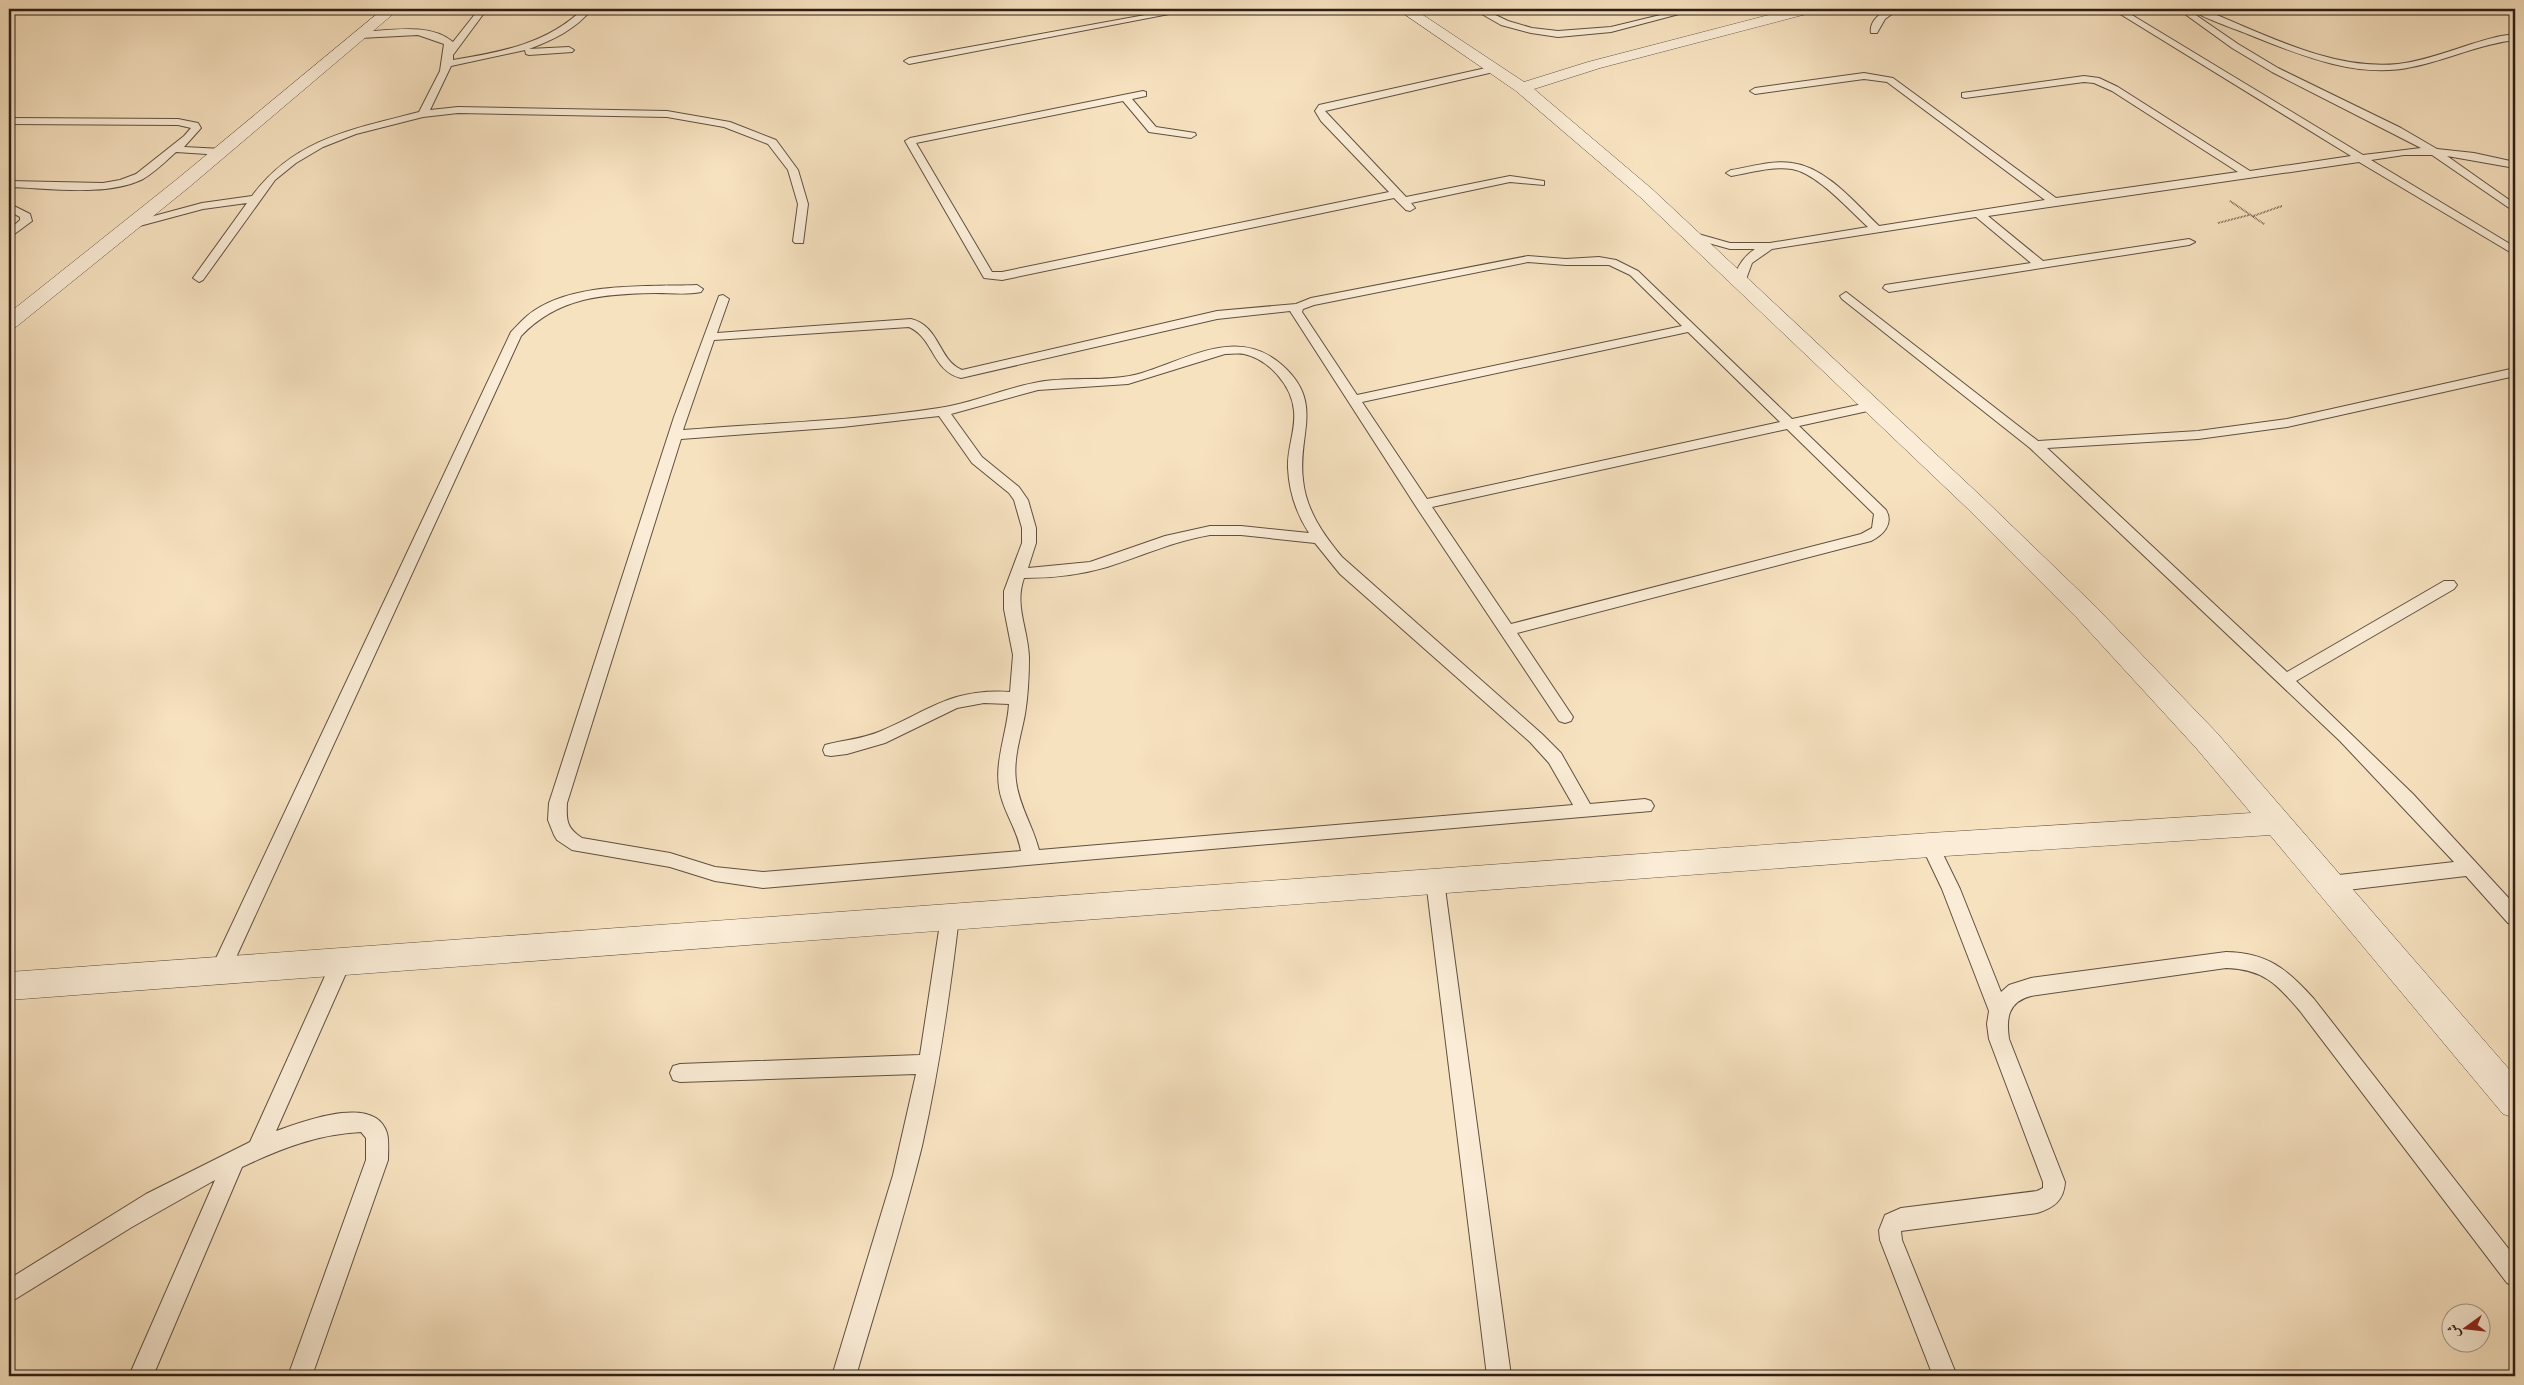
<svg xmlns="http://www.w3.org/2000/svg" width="2524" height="1385" font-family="'Libre Bodoni',Amiri,serif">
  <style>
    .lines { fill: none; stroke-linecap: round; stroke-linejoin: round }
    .service-casing { stroke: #605040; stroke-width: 2 }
    .minor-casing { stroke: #605040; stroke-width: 1 }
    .path { stroke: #2d1f16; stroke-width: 2; stroke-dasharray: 0.5 1; stroke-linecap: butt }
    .service { fill: #faecd6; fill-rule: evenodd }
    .minor { fill: #faecd6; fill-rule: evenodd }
  </style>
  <rect width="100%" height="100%" fill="#f7e2c0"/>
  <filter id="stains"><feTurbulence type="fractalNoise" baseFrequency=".004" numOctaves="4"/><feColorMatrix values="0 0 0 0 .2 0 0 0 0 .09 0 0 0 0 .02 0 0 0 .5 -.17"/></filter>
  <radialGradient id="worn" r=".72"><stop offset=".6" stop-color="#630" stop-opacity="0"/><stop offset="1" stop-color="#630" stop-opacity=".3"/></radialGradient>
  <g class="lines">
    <defs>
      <path id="service" d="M 479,9 L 487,9 L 453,55 L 453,60 C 501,52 547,44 583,9 L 592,9 C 576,29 553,40 529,49 L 569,47 L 574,50 L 572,52 L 529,55 L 526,54 L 525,50 L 451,66 L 430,110 L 458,107 L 667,111 L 730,122 L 776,140 L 798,170 L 808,204 L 803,243 L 795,243 L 793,241 L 798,204 L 788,170 L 768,144 L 724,127 L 667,117 L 458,113 L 423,117 L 356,134 L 323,147 L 296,163 L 275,180 L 203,280 L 199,282 L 193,278 L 247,203 L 203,209 L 132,228 L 126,225 L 128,223 L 202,203 L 252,196 C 295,138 354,129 419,112 L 440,71 L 444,44 L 418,35 L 360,38 L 355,35 L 360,32 C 389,31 429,22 453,42 Z
        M 1178,9 L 1195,9 L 909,64 L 904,61 L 909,58 Z
        M 1473,9 L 1483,9 L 1508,21 L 1532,28 L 1558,31 L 1611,27 L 1685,9 L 1698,9 L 1611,32 L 1558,37 L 1531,33 L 1501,25 Z
        M 1888,9 L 1899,9 L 1885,19 L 1877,33 L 1871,33 C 1869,22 1879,14 1888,9 Z
        M 2112,9 L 2122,9 L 2363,155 L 2421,148 L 2272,72 L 2232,48 L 2178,9 L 2187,9 L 2238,44 L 2278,68 L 2401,128 L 2437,149 L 2474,153 L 2515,162 L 2515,168 L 2447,156 L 2515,204 L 2515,212 L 2432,155 L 2404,155 L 2371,160 L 2515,247 L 2515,255 L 2359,162 L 1988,216 L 2043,261 L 2189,239 L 2195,242 L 2189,245 L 1889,292 L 1883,288 L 1885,285 L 2031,263 L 1976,217 L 1772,249 L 1752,263 L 1745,282 L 1739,286 L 1733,282 C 1736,268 1743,257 1755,249 L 1730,249 L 1687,237 L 1685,235 L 1691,232 L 1730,243 L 1770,243 L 1868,227 C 1850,211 1817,173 1792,169 C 1772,166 1750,173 1731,176 L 1726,173 L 1731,170 C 1751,167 1772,160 1792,163 C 1826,167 1856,204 1879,226 L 2045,200 L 1887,82 L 1864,79 L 1755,94 L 1750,91 L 1755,88 L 1864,73 L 1893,78 L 2056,198 L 2238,172 L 2112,91 L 2094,83 L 2084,82 L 1965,98 L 1962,97 L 1962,93 L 2084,76 L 2099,78 L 2118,87 L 2250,171 L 2351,156 Z
        M 2191,9 L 2202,9 C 2263,33 2331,71 2398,64 C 2433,60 2467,43 2501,36 L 2515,34 L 2515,40 C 2479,44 2447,60 2412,67 C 2357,79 2300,55 2250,35 C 2238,30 2197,16 2191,9 Z
        M 1495,66 L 1498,67 L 1498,71 L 1325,111 L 1406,197 L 1510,176 L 1544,181 L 1544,185 L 1510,182 L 1411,203 L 1415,208 L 1410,211 L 1406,210 L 1394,198 L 1002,280 L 984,278 L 905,141 L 910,138 L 1143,91 L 1146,92 L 1146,96 L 1132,99 L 1156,127 L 1195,133 L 1196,135 L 1191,138 L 1149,132 L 1123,101 L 916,143 L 992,272 L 1002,272 L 1389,192 L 1321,121 L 1315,111 L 1319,105 Z
        M 9,118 L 178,119 L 198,123 L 201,128 L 184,147 L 222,149 L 227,152 L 222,155 L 176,152 C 166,161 155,172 143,179 C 107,197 49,188 9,187 L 9,181 L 103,183 L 120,180 L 136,174 L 184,136 L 191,128 L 178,125 L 9,124 Z
        M 12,205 L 30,214 L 32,221 L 9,238 L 9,230 L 20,220 L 20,217 L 9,211 L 9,206 Z
        M 1528,256 L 1566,259 L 1599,257 L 1616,260 L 1638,271 L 1792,419 L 1872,402 L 1877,403 L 1879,406 L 1877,409 L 1799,426 L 1886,510 C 1894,524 1883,535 1871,541 L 1517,633 L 1573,717 L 1571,721 L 1565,723 L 1559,721 L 1417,508 L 1290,311 L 1217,319 L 961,378 C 932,371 934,338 909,327 L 714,340 L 683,430 C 769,423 854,421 939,408 C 973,403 1005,388 1039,382 C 1073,376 1108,383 1142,373 C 1188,359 1238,326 1282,365 C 1325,403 1297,434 1303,480 C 1306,510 1323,534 1342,557 L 1542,734 L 1561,753 L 1590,804 L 1645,799 L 1651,801 L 1654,806 L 1651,811 L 763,888 L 715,881 L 670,867 L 572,850 L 557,840 L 554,835 L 548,820 L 549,803 L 674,417 L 719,296 L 723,295 L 729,299 L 717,333 L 911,319 C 940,326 938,360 962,370 L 1217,311 L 1296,304 L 1311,298 ZM 1528,262 L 1566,265 L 1609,265 L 1630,275 L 1682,326 L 1357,395 L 1302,312 L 1303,309 L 1314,305 ZM 1688,332 L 1780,422 L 1427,499 L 1362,402 ZM 1225,354 C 1231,354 1238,353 1244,354 C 1268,359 1292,385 1294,411 C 1296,430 1287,448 1288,468 C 1289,491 1296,513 1309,533 L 1241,526 L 1210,526 L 1165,536 L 1090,562 L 1028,568 L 1036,543 L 1036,528 L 1028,500 L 1019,487 L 982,457 L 951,414 L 1038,390 L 1128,384 ZM 939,416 L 972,463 L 1009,493 L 1014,500 L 1022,528 L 1022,543 L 1004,591 L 1004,609 L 1013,655 L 1010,692 C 952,688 930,710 881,731 C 863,739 843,740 825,745 L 823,750 L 825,755 L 831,756 L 847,754 L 885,743 L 957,708 L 984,703 L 1009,704 C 1007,736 991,768 1002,800 C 1008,819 1017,830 1021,851 L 763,872 L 715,867 L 670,853 L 582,838 C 567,828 566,821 567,803 L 681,439 L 842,427 ZM 1787,429 L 1874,514 L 1872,528 L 1861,534 L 1511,624 L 1432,507 ZM 1210,535 L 1241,535 L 1315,543 L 1340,574 L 1530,742 L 1549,763 L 1573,805 L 1039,850 C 1033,826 1019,806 1016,781 C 1013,758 1021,736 1025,714 C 1028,696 1029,675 1029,657 C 1028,628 1014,606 1024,578 C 1052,578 1080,575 1107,567 C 1142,556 1174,541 1210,535 Z
        M 697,285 L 703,289 L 701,292 C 687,295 670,293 655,293 C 603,294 558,297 521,336 L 227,977 L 220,979 L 213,977 L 210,971 L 511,332 C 516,327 521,321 527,316 C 569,281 646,287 697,285 Z
        M 1846,292 L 2038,441 L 2198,431 L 2287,419 L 2515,368 L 2515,376 L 2287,427 L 2198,439 L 2047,448 L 2287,672 L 2444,581 L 2454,581 L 2457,585 L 2454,589 L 2296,681 L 2413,794 L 2515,905 L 2515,925 L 2508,923 L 2466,876 L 2330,892 L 2324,889 L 2321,884 L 2324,879 L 2330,876 L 2454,862 L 2340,741 L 2030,448 L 1842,299 L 1840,296 Z
        M 1930,838 L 1936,840 L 1960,889 L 2001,992 L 2009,985 L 2031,978 L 2226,952 C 2268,953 2287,969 2314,999 L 2515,1257 L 2515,1286 L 2507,1283 L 2300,1011 C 2277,984 2263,969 2226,968 L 2031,996 C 2008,1002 2006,1018 2009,1039 L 2065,1182 C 2064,1200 2054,1208 2037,1213 L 1901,1231 L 1902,1240 L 1957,1376 L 1933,1376 L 1880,1240 L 1879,1230 L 1885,1215 L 1901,1208 L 2037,1191 L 2043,1188 L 2043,1182 L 1989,1039 L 1987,1024 L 1989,1011 L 1942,889 L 1921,845 L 1924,840 Z
        M 1435,873 L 1441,876 L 1444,881 L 1511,1376 L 1487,1376 L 1426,881 L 1429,876 Z
        M 950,909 L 957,911 L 959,917 C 950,994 939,1070 922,1146 C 903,1223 878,1299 856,1376 L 832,1376 L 893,1175 L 916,1074 L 680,1082 L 673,1080 L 670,1073 L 673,1066 L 680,1064 L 920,1055 L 941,917 L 943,911 Z
        M 341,954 L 348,956 L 351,962 L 276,1131 C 302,1122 375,1093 387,1133 C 389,1141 388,1152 388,1160 L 312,1376 L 288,1376 L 366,1160 L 366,1138 L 361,1132 C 318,1134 280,1149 242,1167 L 153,1376 L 129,1376 L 215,1180 L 132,1227 L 9,1303 L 9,1279 L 146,1194 L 250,1142 L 334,956 Z"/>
      <path id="minor" d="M 383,9 L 399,9 L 188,188 L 16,327 L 9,329 L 9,313 L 176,180 Z
        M 1397,9 L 1414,9 L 1524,82 L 1588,62 L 1792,9 L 1816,9 L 1814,12 L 1600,68 L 1534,89 L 1652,189 L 1983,498 L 2095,606 L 2217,733 L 2515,1076 L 2515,1118 L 2503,1114 L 2270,835 L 1930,857 L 9,1000 L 9,972 L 1930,833 L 2251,813 L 2197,749 L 2077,618 L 1967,508 L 1640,197 L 1516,91 Z"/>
    </defs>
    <use href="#service" class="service-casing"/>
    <use href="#minor" class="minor-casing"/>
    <path class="path" d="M 2230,201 L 2264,224
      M 2253,216 L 2282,206
      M 2218,223 L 2249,215"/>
    <use href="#service" class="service"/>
    <use href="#minor" class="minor"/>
  </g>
  <rect width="2524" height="1385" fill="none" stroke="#f7e2c0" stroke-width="30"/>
  <rect x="10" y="10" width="2504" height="1365" fill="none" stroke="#2d1f16" stroke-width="2.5"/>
  <rect x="15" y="15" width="2494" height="1355" fill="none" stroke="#2d1f16"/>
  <g transform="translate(2466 1328) rotate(255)"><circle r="24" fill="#faecd6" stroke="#a89a89"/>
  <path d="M0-4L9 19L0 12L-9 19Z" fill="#8f2418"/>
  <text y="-8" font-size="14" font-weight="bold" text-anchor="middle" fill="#2d1f16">ش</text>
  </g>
  <rect width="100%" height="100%" filter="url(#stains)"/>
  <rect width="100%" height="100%" fill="url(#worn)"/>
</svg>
